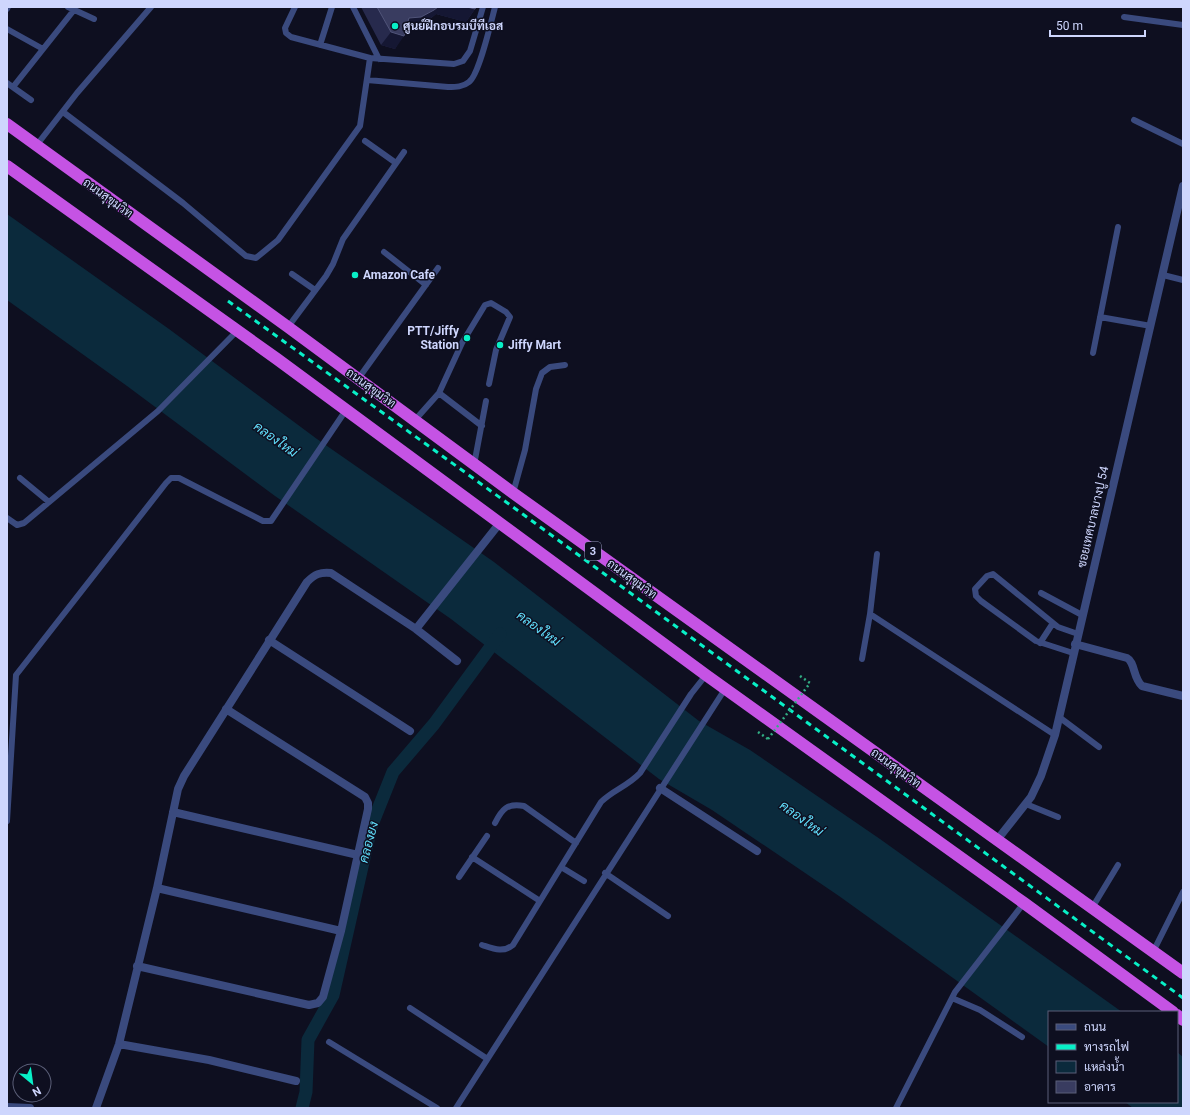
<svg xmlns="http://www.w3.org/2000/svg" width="1190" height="1115" font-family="Roboto,Sarabun,sans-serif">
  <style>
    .water { fill: #0b2a3c }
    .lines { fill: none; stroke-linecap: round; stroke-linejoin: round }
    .canal { stroke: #0b2a3c; stroke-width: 13 }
    .path { stroke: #32ae84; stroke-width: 2.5; stroke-dasharray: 2 3; stroke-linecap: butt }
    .service { stroke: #3a4a7e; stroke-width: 6 }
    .minor { stroke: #3a4a7e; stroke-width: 8 }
    .trunk { stroke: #c553e4; stroke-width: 12 }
    .rail { stroke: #08f0c7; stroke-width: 3; stroke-dasharray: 6 5; stroke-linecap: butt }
    .path-bridge { stroke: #32ae84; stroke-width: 2.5; stroke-dasharray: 2 3; stroke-linecap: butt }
    .wall { fill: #272a4d }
    .shaded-wall { fill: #151733 }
    .building { fill: #393c60; stroke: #505479 }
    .poi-dot { fill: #08f0c7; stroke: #0e0f20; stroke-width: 1.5 }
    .labels { text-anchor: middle; stroke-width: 3; stroke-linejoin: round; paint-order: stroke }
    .shield { fill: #0e0f20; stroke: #949abb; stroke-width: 1 }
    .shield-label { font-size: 11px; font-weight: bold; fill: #ced6fd }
    .poi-label { font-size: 12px; font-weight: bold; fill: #ced6fd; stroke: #0e0f20; text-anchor: start }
    .street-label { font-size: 12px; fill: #ced6fd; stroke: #0e0f20 }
    .water-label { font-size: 13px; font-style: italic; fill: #60ddfa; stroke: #0e0f20 }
  </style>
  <rect width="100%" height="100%" fill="#0e0f20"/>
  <path class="water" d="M 7,214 L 169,329 L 317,439 L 494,562 L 699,721 L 750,750 L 880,839 L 1122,1012 L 1049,1012 L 1049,1047 L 839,896 L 712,810 L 659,779 L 451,619 L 275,496 L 127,386 L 7,300 Z
    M 1177,1052 L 1183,1057 L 1183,1108 L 1133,1108 L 1125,1102 L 1177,1102 Z"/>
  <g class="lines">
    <path class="canal" d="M 302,1108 L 306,1092 L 308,1040 L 333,995 L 371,827 L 393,772 L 434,724 L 500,634"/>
    <path class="path" d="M 800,676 L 810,683
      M 758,732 L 768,739"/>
    <path class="service" d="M 68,7 L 94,19
      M 295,7 L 285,28 L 286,33 L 291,37 L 370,58
      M 353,7 L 379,59
      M 7,9 L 8,7
      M 1124,17 L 1183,25
      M 7,29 L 43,49
      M 320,45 L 332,7
      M 367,80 L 448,87 C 456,87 463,87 469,82 C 479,75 491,22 495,7
      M 7,83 L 31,100
      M 13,87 L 74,10
      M 63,112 L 183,203 L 246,256 L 256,258 L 278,240 L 360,126 L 370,58 L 454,64 L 463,61 L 470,51 L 483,7
      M 1134,120 L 1183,144
      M 365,141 L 396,163
      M 36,146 L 77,93 L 151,7
      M 384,252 L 426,285
      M 292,274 L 315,290
      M 1163,275 L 1183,280
      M 1100,317 L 1151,326
      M 288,327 L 326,276 L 333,264 L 343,239 L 404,152
      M 1093,353 L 1118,227
      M 358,379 L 438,268
      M 439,393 L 482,426
      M 415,420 L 439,393 L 462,343 L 485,305 L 491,303 L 506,312 L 510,317 L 496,350 L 489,384
      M 474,465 L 486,401
      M 20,478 L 49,502
      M 513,493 L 525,450 L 536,389 L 542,373 L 550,367 L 565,365
      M 7,518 L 17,525 L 24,523 L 158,411 L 237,331
      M 1041,593 L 1082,615
      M 870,614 L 877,554
      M 1040,643 L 1053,623
      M 1073,653 L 1036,641 L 981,601 L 976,596 L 975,589 L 987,576 L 993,574 L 1058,627 L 1078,634
      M 862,659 L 870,614 L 1055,735
      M 1059,717 L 1099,747
      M 1026,804 L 1058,817
      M 7,821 L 16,675 L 166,483 L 171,478 L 179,478 L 263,521 L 271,521 L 346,410
      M 495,823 C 502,809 507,803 524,806 L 576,843
      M 472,857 L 540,901
      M 561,867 L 584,881
      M 605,873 L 668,916
      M 459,877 L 487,836
      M 1092,908 L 1118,865
      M 482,945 C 494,949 503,953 513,945 L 601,802 C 613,790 628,786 640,773 L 691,694 L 706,675
      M 1153,952 L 1183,892
      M 952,998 L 980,1010 L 1022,1037
      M 410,1008 L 486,1058
      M 329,1042 L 437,1108
      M 456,1108 L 725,689
      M 896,1108 L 955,992 L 1024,903"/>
    <path class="minor" d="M 416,629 L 457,661
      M 269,640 L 410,731
      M 1075,644 L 1127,658 C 1135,662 1133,678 1142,686 L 1183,696
      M 660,788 L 757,851
      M 173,812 L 358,855
      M 997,840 L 1031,797 L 1041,776 L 1055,735 L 1183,186
      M 157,888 L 341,931
      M 137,966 L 309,1005 L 318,1003 L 323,997 L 341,931 L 368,809 L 368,803 L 365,797 L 226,709
      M 119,1044 L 209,1060 L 296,1081
      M 7,1107 L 30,1108
      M 96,1108 L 119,1044 L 157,888 L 178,789 L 184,776 L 307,582 C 315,574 320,572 331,573 L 416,629 L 499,524"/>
    <path class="trunk" d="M 7,124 L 288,327 L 513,493 L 1183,973
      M 7,166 L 277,359 L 706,675 L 1024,903 L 1173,1012
      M 1177,1015 L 1183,1020"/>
    <path class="rail" d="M 228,301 L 524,515 L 1183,998"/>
    <path class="path-bridge" d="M 768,739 L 810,683"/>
  </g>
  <path class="wall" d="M 361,7 L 476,7 L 475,9 L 466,22 L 436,14 L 425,23 L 412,30 L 405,31 L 395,49 L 381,45 Z"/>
  <path class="shaded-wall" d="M 438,7 L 467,7 L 475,9 L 466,22 L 436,14 L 425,23 L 412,30 L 400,31 L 409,18 Z
    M 391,32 L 404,36 L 395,49 L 381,45 Z"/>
  <path class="building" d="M 377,7 L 438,7 L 434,10 L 421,17 L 409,18 L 404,36 L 391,32 Z
    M 467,7 L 476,7 L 475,9 Z"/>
  <g class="poi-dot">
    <circle cx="395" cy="26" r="4"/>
    <circle cx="355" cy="275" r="4"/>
    <circle cx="467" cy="338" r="4"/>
    <circle cx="500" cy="345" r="4"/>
  </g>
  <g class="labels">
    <rect class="shield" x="585" y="542" width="16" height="18" rx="3"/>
    <g class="shield-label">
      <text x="593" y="555">3</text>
    </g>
    <g class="poi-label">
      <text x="403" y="30">ศูนย์ฝึกอบรมบีทีเอส</text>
      <text x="363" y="279">Amazon Cafe</text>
      <text x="459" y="335" text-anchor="end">PTT/Jiffy<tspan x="459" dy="14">Station</tspan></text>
      <text x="508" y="349">Jiffy Mart</text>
    </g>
    <g class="street-label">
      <text transform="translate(108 198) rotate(36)" y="4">ถนนสุขุมวิท</text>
      <text transform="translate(371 388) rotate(36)" y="4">ถนนสุขุมวิท</text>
      <text transform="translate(1093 517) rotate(-77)" y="4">ซอยเทศบาลบางปู 54</text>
      <text transform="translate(632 579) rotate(36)" y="4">ถนนสุขุมวิท</text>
      <text transform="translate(896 768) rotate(36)" y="4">ถนนสุขุมวิท</text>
    </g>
    <g class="water-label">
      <text transform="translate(276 439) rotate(36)" y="5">คลองใหม่</text>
      <text transform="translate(539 628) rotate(36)" y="5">คลองใหม่</text>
      <text transform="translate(802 818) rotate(36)" y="5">คลองใหม่</text>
      <text transform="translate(368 842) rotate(-75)" y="5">คลองยง</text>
    </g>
  </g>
  <rect width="1190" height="1115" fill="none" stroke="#ced6fd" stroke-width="16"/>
  <rect x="1048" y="1011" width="130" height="92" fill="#0e0f20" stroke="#5b5f78"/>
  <rect x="1056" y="1024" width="20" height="6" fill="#3a4a7e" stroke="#5b5f78"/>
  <text x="1084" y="1031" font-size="12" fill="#ced6fd">ถนน</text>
  <rect x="1056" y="1044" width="20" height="6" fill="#08f0c7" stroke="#5b5f78"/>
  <text x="1084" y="1051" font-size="12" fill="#ced6fd">ทางรถไฟ</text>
  <rect x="1056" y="1061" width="20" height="12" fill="#0b2a3c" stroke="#5b5f78"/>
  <text x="1084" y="1071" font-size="12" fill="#ced6fd">แหล่งน้ำ</text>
  <rect x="1056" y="1081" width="20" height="12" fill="#393c60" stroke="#5b5f78"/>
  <text x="1084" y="1091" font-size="12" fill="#ced6fd">อาคาร</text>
  <g transform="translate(32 1083) rotate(151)"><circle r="19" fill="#0e0f20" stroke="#5b5f78"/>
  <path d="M0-3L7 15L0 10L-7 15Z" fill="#08f0c7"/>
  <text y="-6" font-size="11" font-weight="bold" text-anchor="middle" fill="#ced6fd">N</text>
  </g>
  <path d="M1050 30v6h95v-6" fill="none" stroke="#ced6fd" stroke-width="2"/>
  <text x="1056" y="30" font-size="12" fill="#ced6fd" stroke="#0e0f20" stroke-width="3" paint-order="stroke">50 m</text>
</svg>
